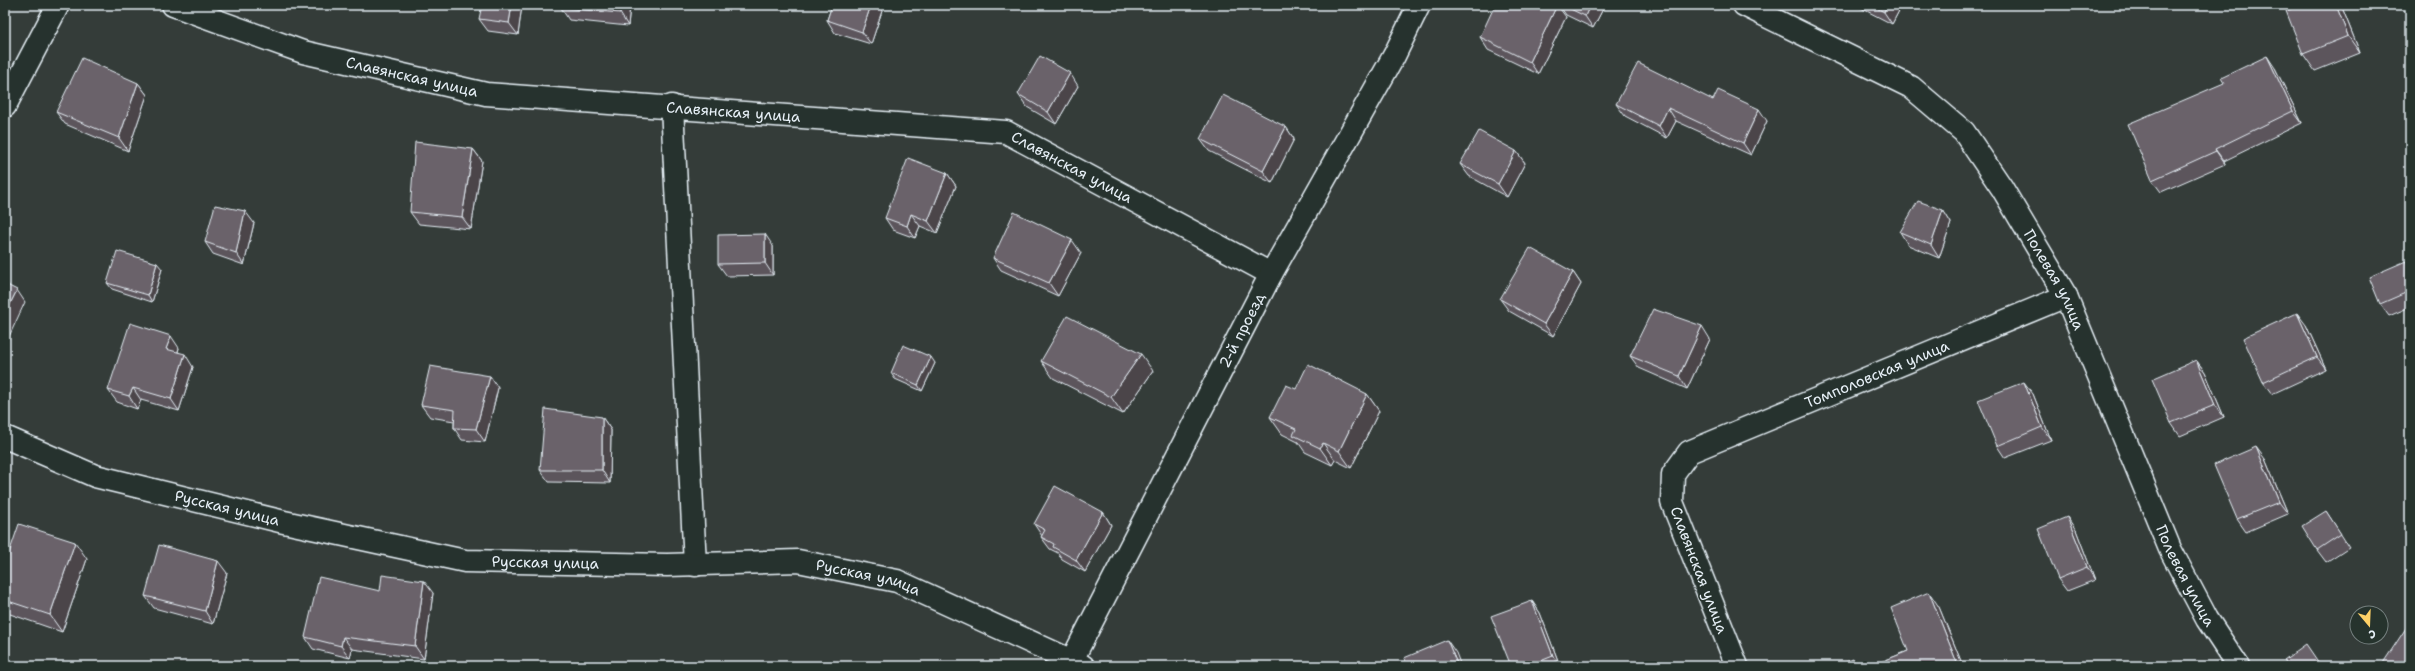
<svg xmlns="http://www.w3.org/2000/svg" width="2415" height="671" font-family="'Shantell Sans',sans-serif">
  <style>
    .lines { fill: none; stroke-linecap: round; stroke-linejoin: round }
    .minor-casing { stroke: #e8f1f8; stroke-width: 25 }
    .minor { stroke: #26332d; stroke-width: 22 }
    .wall { fill: #5c545b; stroke: #e8f1f8 }
    .shaded-wall { fill: #4b454a; stroke: #e8f1f8 }
    .building { fill: #6b626a; stroke: #e8f1f8 }
    .labels { text-anchor: middle; stroke-width: 3; stroke-linejoin: round; paint-order: stroke }
    .street-label { font-size: 15px; fill: #e8f1f8; stroke: #26332d }
  </style>
  <rect width="100%" height="100%" fill="#343c39"/>
  <filter id="ink" filterUnits="userSpaceOnUse"><feTurbulence type="fractalNoise" baseFrequency=".025" numOctaves="2"/><feDisplacementMap in="SourceGraphic" scale="8" xChannelSelector="R" yChannelSelector="G"/><feConvolveMatrix kernelMatrix="1 2 1 2 8 2 1 2 1" color-interpolation-filters="sRGB"/></filter>
  <g filter="url(#ink)">
    <g class="lines">
      <defs>
        <g id="minor">
          <path id="s1" d="M 173,5 L 303,52 L 486,94 L 1006,132 L 1271,274"/>
          <path id="s2" d="M 1744,5 L 1911,87 L 1964,132 L 2002,188 L 2066,296 L 2170,549 L 2207,619 L 2238,666"/>
          <path d="M 5,106 L 58,5"/>
          <path d="M 672,106 L 695,565"/>
          <path id="s3" d="M 5,437 L 95,476 L 284,522 L 465,561 L 667,565 L 798,561 L 897,581 L 1083,666"/>
          <path id="s4" d="M 1072,660 L 1271,274 L 1394,56 L 1419,5"/>
          <path id="s5" d="M 1737,666 L 1672,502 L 1673,474 L 1689,452 L 2066,296"/>
        </g>
      </defs>
      <use href="#minor" class="minor-casing"/>
      <use href="#minor" class="minor"/>
    </g>
    <path class="wall" d="M 522,5 L 518,35 L 488,31 L 479,19 Z
      M 561,5 L 630,5 L 628,26 L 569,20 L 561,8 Z
      M 832,5 L 884,5 L 871,44 L 835,33 L 827,20 Z
      M 1559,5 L 1605,5 L 1593,28 L 1566,15 Z
      M 1855,5 L 1902,5 L 1892,24 Z
      M 2343,10 L 2360,53 L 2315,71 L 2303,54 Z
      M 1566,17 L 1538,74 L 1488,50 L 1480,37 Z
      M 2275,68 L 2302,123 L 2224,161 L 2225,164 L 2161,192 L 2152,180 Z
      M 138,83 L 147,95 L 128,151 L 65,124 L 56,112 Z
      M 1078,86 L 1056,124 L 1027,107 L 1018,94 Z
      M 1713,100 L 1767,121 L 1751,155 L 1676,121 L 1667,138 L 1625,116 L 1616,104 Z
      M 1286,127 L 1294,139 L 1272,183 L 1209,151 L 1200,139 Z
      M 473,149 L 482,161 L 471,229 L 419,224 L 410,212 Z
      M 1516,151 L 1525,163 L 1507,197 L 1469,176 L 1460,164 Z
      M 947,173 L 956,186 L 937,233 L 920,226 L 915,238 L 893,230 L 885,218 Z
      M 1943,210 L 1951,223 L 1939,258 L 1908,245 L 1900,232 Z
      M 254,223 L 244,265 L 213,254 L 205,242 Z
      M 773,246 L 773,275 L 727,276 L 718,264 Z
      M 1081,253 L 1058,296 L 1001,270 L 993,258 Z
      M 2410,268 L 2410,307 L 2389,316 L 2380,304 Z
      M 162,269 L 152,302 L 112,289 L 107,283 Z
      M 1573,272 L 1581,284 L 1553,336 L 1509,311 L 1500,299 Z
      M 2306,325 L 2326,369 L 2272,394 L 2263,382 Z
      M 1710,339 L 1687,389 L 1639,368 L 1630,356 Z
      M 179,348 L 178,352 L 193,367 L 179,411 L 141,400 L 137,409 L 117,402 L 108,390 Z
      M 2196,360 L 2205,372 L 2224,417 L 2180,436 L 2171,423 Z
      M 1041,361 L 1153,371 L 1123,414 L 1053,378 Z
      M 935,363 L 922,391 L 895,379 L 891,373 Z
      M 490,376 L 498,388 L 485,442 L 462,440 L 454,428 L 454,421 L 430,417 L 421,405 Z
      M 1296,389 L 1367,394 L 1379,411 L 1351,468 L 1335,460 L 1332,465 L 1305,452 L 1298,442 L 1282,434 L 1270,417 Z
      M 2033,394 L 2051,440 L 2005,458 L 1997,446 Z
      M 602,417 L 611,430 L 610,483 L 549,482 L 540,470 Z
      M 2265,459 L 2288,514 L 2246,532 L 2237,519 Z
      M 2326,511 L 2349,547 L 2326,562 L 2317,550 Z
      M 1103,512 L 1111,525 L 1085,572 L 1062,559 L 1058,553 L 1050,549 L 1041,537 L 1042,536 L 1034,524 Z
      M 2076,530 L 2095,580 L 2067,591 L 2058,579 Z
      M 87,559 L 62,632 L 7,613 L 5,611 L 5,565 Z
      M 227,573 L 213,624 L 154,608 L 145,596 Z
      M 433,593 L 424,659 L 352,649 L 350,658 L 313,649 L 305,637 Z
      M 1532,601 L 1540,613 L 1560,666 L 1511,666 Z
      M 1939,607 L 1963,666 L 1871,666 L 1908,651 Z"/>
    <path class="shaded-wall" d="M 512,5 L 522,5 L 518,35 L 509,23 Z
      M 620,5 L 630,5 L 628,26 L 620,13 Z
      M 871,5 L 884,5 L 871,44 L 862,32 Z
      M 1557,5 L 1566,17 L 1538,74 L 1530,62 Z
      M 1590,5 L 1605,5 L 1593,28 L 1585,16 Z
      M 1887,5 L 1902,5 L 1892,24 L 1884,12 Z
      M 2336,5 L 2340,5 L 2343,10 L 2360,53 L 2348,36 Z
      M 2267,56 L 2275,68 L 2302,123 L 2293,111 Z
      M 1070,73 L 1078,86 L 1056,124 L 1048,112 Z
      M 138,83 L 147,95 L 128,151 L 119,138 Z
      M 1668,108 L 1676,121 L 1667,138 L 1659,126 Z
      M 1759,109 L 1767,121 L 1751,155 L 1743,143 Z
      M 1286,127 L 1294,139 L 1272,183 L 1263,171 Z
      M 473,149 L 482,161 L 471,229 L 462,217 Z
      M 2215,149 L 2224,161 L 2225,164 L 2216,151 Z
      M 1516,151 L 1525,163 L 1507,197 L 1498,184 Z
      M 947,173 L 956,186 L 937,233 L 928,221 Z
      M 1943,210 L 1951,223 L 1939,258 L 1931,245 Z
      M 245,211 L 254,223 L 244,265 L 236,253 Z
      M 911,214 L 920,226 L 915,238 L 907,226 Z
      M 765,234 L 773,246 L 773,275 L 765,263 Z
      M 1072,240 L 1081,253 L 1058,296 L 1049,283 Z
      M 2406,261 L 2410,268 L 2410,271 Z
      M 157,263 L 162,269 L 152,302 L 148,295 Z
      M 1573,272 L 1581,284 L 1553,336 L 1544,324 Z
      M 5,280 L 10,287 L 5,291 Z
      M 17,290 L 25,302 L 6,343 L 5,342 L 5,314 Z
      M 2297,313 L 2306,325 L 2326,369 L 2317,357 Z
      M 1702,326 L 1710,339 L 1687,389 L 1679,376 Z
      M 171,336 L 179,348 L 175,361 L 166,349 Z
      M 185,354 L 193,367 L 179,411 L 171,399 Z
      M 1141,354 L 1153,371 L 1123,414 L 1111,397 Z
      M 931,357 L 935,363 L 922,391 L 918,385 Z
      M 2196,360 L 2205,372 L 2224,417 L 2215,405 Z
      M 490,376 L 498,388 L 485,442 L 476,429 Z
      M 2024,382 L 2033,394 L 2051,440 L 2042,427 Z
      M 133,388 L 141,400 L 137,409 L 129,396 Z
      M 1367,394 L 1379,411 L 1351,468 L 1339,451 Z
      M 602,417 L 611,430 L 610,483 L 602,470 Z
      M 1323,443 L 1335,460 L 1332,465 L 1320,448 Z
      M 2256,447 L 2265,459 L 2288,514 L 2279,502 Z
      M 1103,512 L 1111,525 L 1085,572 L 1076,560 Z
      M 2067,517 L 2076,530 L 2095,580 L 2087,567 Z
      M 75,542 L 87,559 L 62,632 L 50,615 Z
      M 218,561 L 227,573 L 213,624 L 205,611 Z
      M 424,581 L 433,593 L 424,659 L 415,646 Z
      M 1929,592 L 1939,607 L 1963,666 L 1959,666 L 1957,663 Z
      M 1532,601 L 1540,613 L 1560,666 L 1553,656 Z
      M 343,637 L 352,649 L 350,658 L 341,646 Z
      M 1447,640 L 1456,653 L 1461,666 L 1458,666 Z"/>
    <path class="building" d="M 482,5 L 512,5 L 509,23 L 479,19 Z
      M 561,5 L 620,5 L 620,13 L 561,8 Z
      M 832,5 L 871,5 L 862,32 L 827,20 Z
      M 1495,5 L 1557,5 L 1530,62 L 1480,37 Z
      M 1562,5 L 1590,5 L 1585,16 Z
      M 1871,5 L 1887,5 L 1884,12 Z
      M 2301,5 L 2336,5 L 2348,36 L 2303,54 L 2286,11 Z
      M 1040,56 L 1070,73 L 1048,112 L 1018,94 Z
      M 2267,56 L 2293,111 L 2215,149 L 2216,151 L 2152,180 L 2128,124 L 2224,83 L 2221,78 Z
      M 82,58 L 138,83 L 119,138 L 56,112 Z
      M 1638,63 L 1713,100 L 1718,90 L 1759,109 L 1743,143 L 1668,108 L 1659,126 L 1616,104 Z
      M 1223,95 L 1286,127 L 1263,171 L 1200,139 Z
      M 1479,131 L 1516,151 L 1498,184 L 1460,164 Z
      M 415,142 L 473,149 L 462,217 L 410,212 Z
      M 908,158 L 947,173 L 928,221 L 911,214 L 907,226 L 885,218 Z
      M 1918,201 L 1943,210 L 1931,245 L 1900,232 Z
      M 215,205 L 245,211 L 236,253 L 205,242 Z
      M 1014,212 L 1072,240 L 1049,283 L 993,258 Z
      M 765,234 L 765,263 L 718,264 L 718,235 Z
      M 1530,248 L 1573,272 L 1544,324 L 1500,299 Z
      M 117,251 L 157,263 L 148,295 L 107,283 Z
      M 2406,261 L 2410,271 L 2410,291 L 2380,304 L 2369,277 Z
      M 5,284 L 17,290 L 5,314 Z
      M 1653,309 L 1702,326 L 1679,376 L 1630,356 Z
      M 2297,313 L 2317,357 L 2263,382 L 2243,338 Z
      M 1067,316 L 1141,354 L 1111,397 L 1041,361 Z
      M 130,323 L 171,336 L 166,349 L 185,354 L 171,399 L 133,388 L 129,396 L 108,390 Z
      M 903,345 L 931,357 L 918,385 L 891,373 Z
      M 2196,360 L 2215,405 L 2171,423 L 2152,379 Z
      M 1308,364 L 1367,394 L 1339,451 L 1323,443 L 1320,448 L 1293,435 L 1296,429 L 1270,417 L 1286,385 L 1296,389 Z
      M 430,366 L 490,376 L 476,429 L 454,428 L 455,410 L 421,405 Z
      M 2024,382 L 2042,427 L 1997,446 L 1978,400 Z
      M 545,409 L 602,417 L 602,470 L 540,470 Z
      M 2256,447 L 2279,502 L 2237,519 L 2214,465 Z
      M 1055,486 L 1103,512 L 1076,560 L 1053,547 L 1054,544 L 1041,537 L 1045,530 L 1034,524 Z
      M 2326,511 L 2341,534 L 2317,550 L 2302,526 Z
      M 2067,517 L 2087,567 L 2058,579 L 2038,529 Z
      M 19,524 L 75,542 L 50,615 L 5,600 L 5,565 Z
      M 159,545 L 218,561 L 205,611 L 145,596 Z
      M 382,575 L 424,581 L 415,646 L 343,637 L 341,646 L 305,637 L 319,577 L 380,591 Z
      M 1929,592 L 1957,663 L 1952,665 L 1952,666 L 1871,666 L 1908,651 L 1891,608 Z
      M 1532,601 L 1553,656 L 1528,666 L 1511,666 L 1491,616 Z
      M 2410,622 L 2410,666 L 2381,666 Z
      M 1447,640 L 1458,666 L 1407,666 L 1404,658 Z
      M 2306,644 L 2321,666 L 2289,666 L 2284,660 Z
      M 1853,659 L 1856,666 L 1837,666 Z"/>
  </g>
  <g class="labels">
    <g class="street-label">
      <text dy="5" stroke="none"><textPath href="#s1" startOffset="250">Славянская улица</textPath></text>
      <text dy="5" stroke="none"><textPath href="#s1" startOffset="574">Славянская улица</textPath></text>
      <text dy="5" stroke="none"><textPath href="#s1" startOffset="922">Славянская улица</textPath></text>
      <text dy="5" stroke="none"><textPath href="#s2" startOffset="429">Полевая улица</textPath></text>
      <text dy="5" stroke="none"><textPath href="#s4" startOffset="371">2-й проезд</textPath></text>
      <text dy="5" stroke="none"><textPath href="#s5" startOffset="435">Томполовская улица</textPath></text>
      <text dy="5" stroke="none"><textPath href="#s3" startOffset="234">Русская улица</textPath></text>
      <text dy="5" stroke="none"><textPath href="#s3" startOffset="558">Русская улица</textPath></text>
      <text transform="translate(1699 570) rotate(69)" y="5">Славянская улица</text>
      <text dy="5" stroke="none"><textPath href="#s2" startOffset="753">Полевая улица</textPath></text>
      <text dy="5" stroke="none"><textPath href="#s3" startOffset="883">Русская улица</textPath></text>
    </g>
  </g>
  <rect width="2415" height="671" fill="none" stroke="#26332d" stroke-width="20"/>
  <rect x="10" y="10" width="2395" height="651" fill="none" stroke="#e8f1f8" stroke-width="1.5" filter="url(#ink)"/>
  <g transform="translate(2369 625) rotate(161)"><circle r="19" fill="#26332d" stroke="#747f7e"/>
  <path d="M0-3L7 15L0 10L-7 15Z" fill="#ffd166"/>
  <text y="-6" font-size="11" font-weight="bold" text-anchor="middle" fill="#e8f1f8">С</text>
  </g>
</svg>
